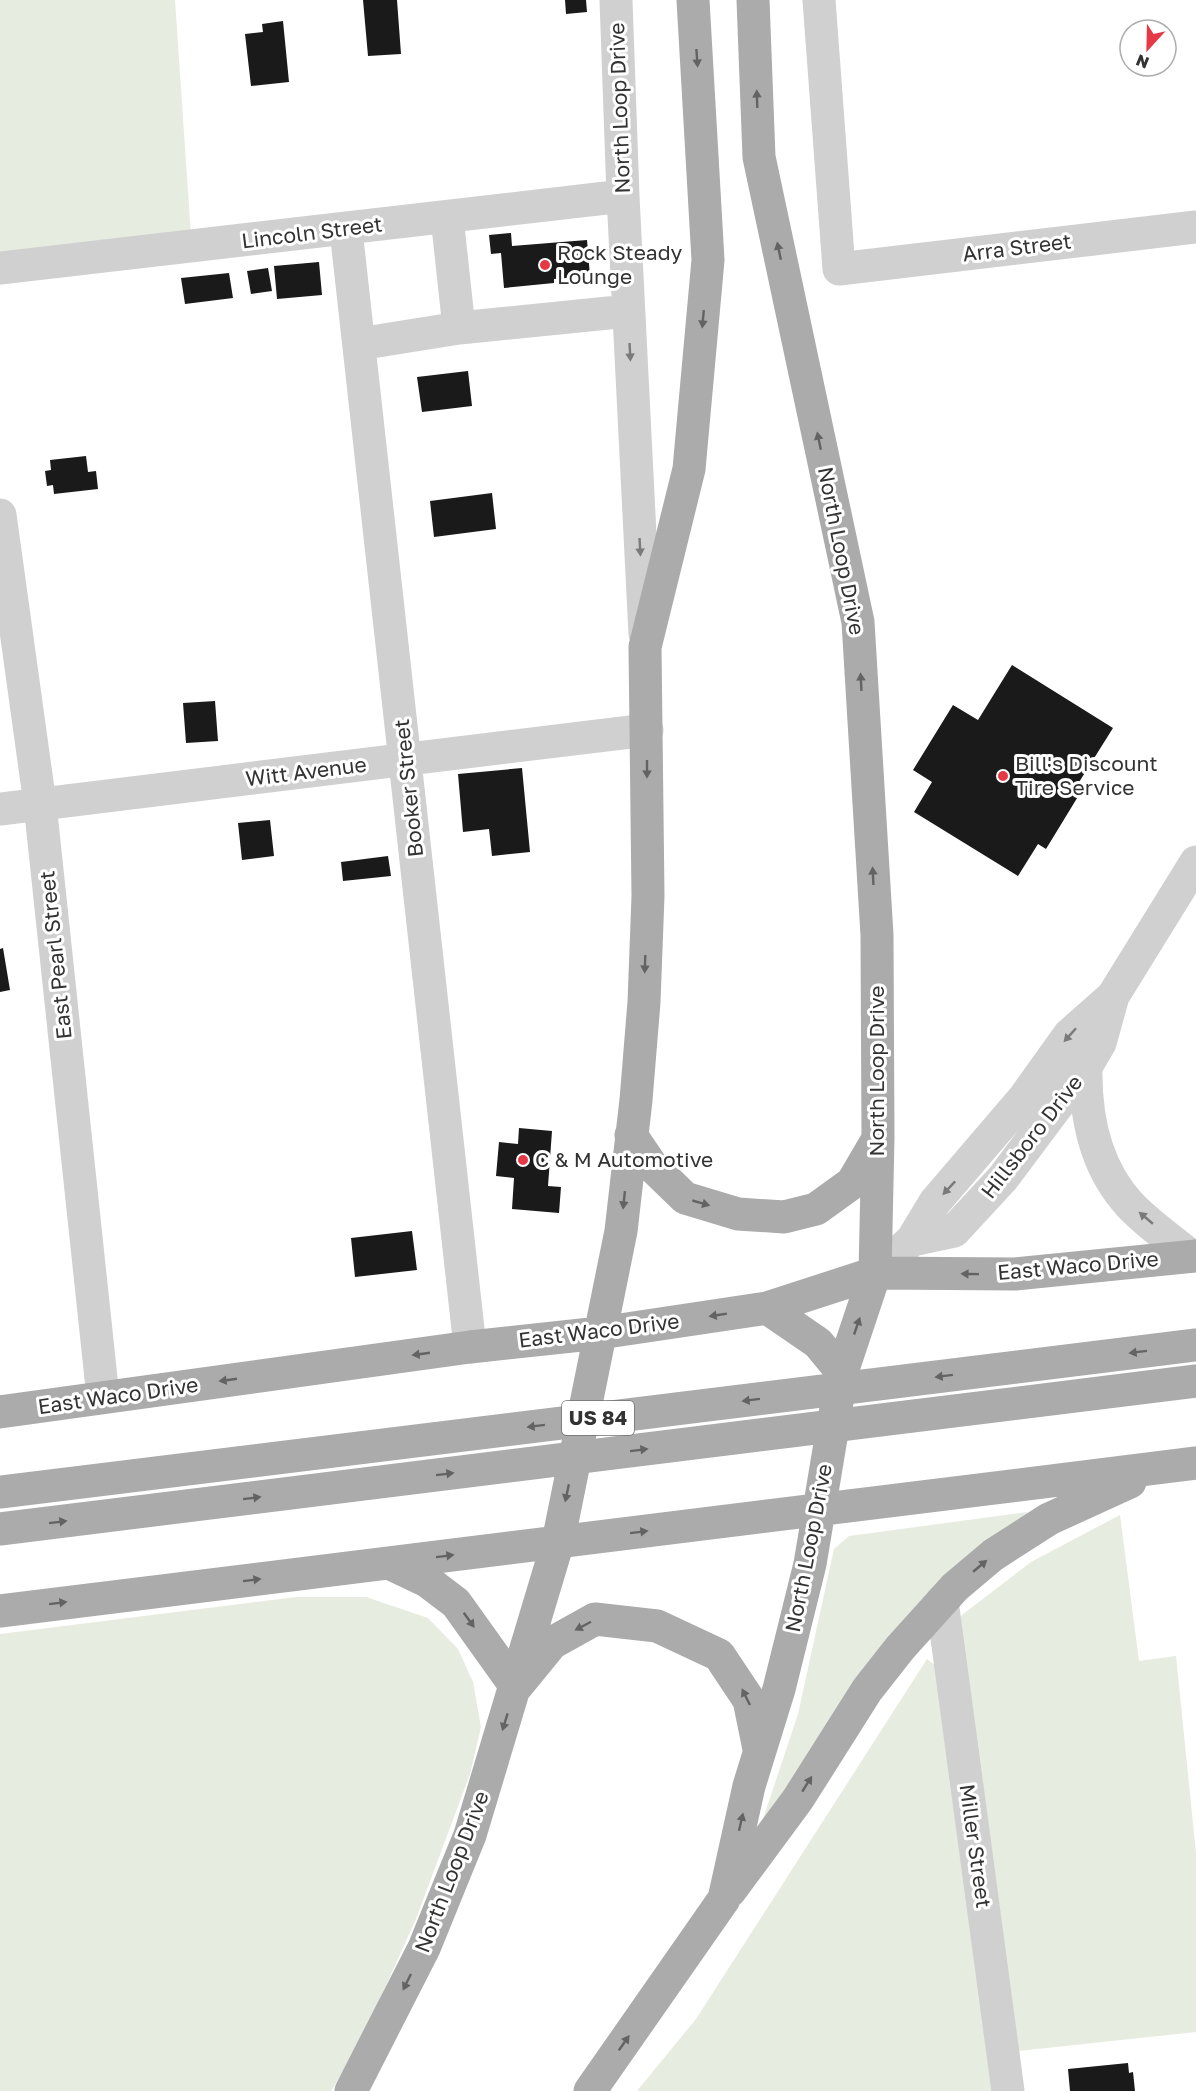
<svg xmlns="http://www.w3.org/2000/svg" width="1196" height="2091" font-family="'Golos Text',sans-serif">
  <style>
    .green { fill: #e6ecdf }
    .building { fill: #1a1a1a }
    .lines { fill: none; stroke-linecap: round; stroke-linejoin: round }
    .minor { stroke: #d0d0d0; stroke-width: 33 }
    .major { stroke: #ababab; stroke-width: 33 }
    .major-bridge { stroke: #ababab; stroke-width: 33 }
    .oneway { fill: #636363 }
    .oneway2 { fill: #7a7a7a }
    .poi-dot { fill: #e63946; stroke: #fff; stroke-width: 2 }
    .labels { text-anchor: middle; stroke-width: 6; stroke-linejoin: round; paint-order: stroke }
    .shield { fill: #fff; stroke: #707070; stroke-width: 1.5 }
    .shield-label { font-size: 20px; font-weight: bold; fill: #333 }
    .street-label { font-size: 21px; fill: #333; stroke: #fff }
    .poi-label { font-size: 21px; fill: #333; stroke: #fff; text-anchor: start }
  </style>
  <rect width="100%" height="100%" fill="#fff"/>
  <path class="green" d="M 0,0 L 175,0 L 191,236 L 0,258 Z
    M 1028,1512 L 923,1598 L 873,1658 L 767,1830 L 762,1822 L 798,1714 L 834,1549 L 849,1536 Z
    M 1120,1515 L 1139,1661 L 1176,1656 L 1196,1853 L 1196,2032 L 1010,2052 L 955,1625 L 962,1615 L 1031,1562 Z
    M 297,1597 L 366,1597 L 428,1618 L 458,1649 L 473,1682 L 481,1727 L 470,1774 L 416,1919 L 359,2045 L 331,2091 L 0,2091 L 0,1634 Z
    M 927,1659 L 942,1671 L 993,2091 L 637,2091 L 696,2019 Z"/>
  <path class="building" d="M 363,0 L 397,0 L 401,54 L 368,56 Z
    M 565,0 L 586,0 L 587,12 L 566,14 Z
    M 283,21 L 289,82 L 251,86 L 245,34 L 263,32 L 262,24 Z
    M 511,233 L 512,246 L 587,240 L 590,276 L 554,279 L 554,283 L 504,288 L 501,253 L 491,254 L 489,235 Z
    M 319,262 L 322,295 L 277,299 L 274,266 Z
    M 268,268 L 272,291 L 251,294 L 247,271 Z
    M 229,273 L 233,298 L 185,304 L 181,278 Z
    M 468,371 L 472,406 L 422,412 L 417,377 Z
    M 86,456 L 88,472 L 96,471 L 98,489 L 54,494 L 53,485 L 47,486 L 45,471 L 51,470 L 50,460 Z
    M 492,493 L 496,529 L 434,537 L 430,501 Z
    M 1012,665 L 1113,728 L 1076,787 L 1082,790 L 1046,849 L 1038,844 L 1018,876 L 914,812 L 932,782 L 913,770 L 953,705 L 978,720 Z
    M 215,701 L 218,741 L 186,743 L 183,703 Z
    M 522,768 L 530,852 L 492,856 L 489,829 L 463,832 L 458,774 Z
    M 270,820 L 274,856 L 242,860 L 238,823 Z
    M 388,856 L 391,876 L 343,881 L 341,862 Z
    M 3,948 L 10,990 L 0,992 L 0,949 Z
    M 519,1128 L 552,1131 L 548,1186 L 561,1187 L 559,1213 L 512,1209 L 514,1178 L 496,1176 L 499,1142 L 518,1144 Z
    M 412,1231 L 417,1270 L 355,1277 L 351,1238 Z
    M 1128,2063 L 1129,2073 L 1133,2072 L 1135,2091 L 1070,2091 L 1068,2069 Z"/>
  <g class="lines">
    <path class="minor" d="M 616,0 L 623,196 L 645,634
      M 819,0 L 839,269 L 1196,227
      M 447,217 L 459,328 L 628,311
      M 346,230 L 470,1347
      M 0,268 L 623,196
      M 359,344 L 459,328
      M 0,515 L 40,804 L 103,1397
      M 0,809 L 647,730
      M 1086,1067 C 1085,1117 1095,1167 1130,1205 C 1148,1224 1171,1240 1191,1256
      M 912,1240 L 954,1231 L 1003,1178 L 1086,1067 L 1100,1043 L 1113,996 L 1196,862
      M 875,1273 L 912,1240 L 935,1202 L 1024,1098 L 1069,1035 L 1113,996
      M 942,1601 L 1008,2091"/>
    <path class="major" d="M 631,1135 L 652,1166 L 685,1198 L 738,1214 L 784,1217 L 816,1209 L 852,1183 L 876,1142
      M 767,1308 L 818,1343 L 842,1372
      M 0,1412 L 470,1347 L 600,1333 L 767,1308 L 875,1273 L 1015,1274 L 1196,1256
      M 389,1563 L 427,1581 L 456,1603 L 516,1687 L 552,1643 L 595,1619 L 657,1626 L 719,1655 L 749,1700 L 759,1749
      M 0,1611 L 1196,1463
      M 730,1891 L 798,1799 L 867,1690 L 900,1648 L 955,1587 L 993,1555 L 1049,1519 L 1130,1482
      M 351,2091 L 424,1948 L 470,1835 L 558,1542 L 621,1231 L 636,1100 L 644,1002 L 648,896 L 645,647 L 689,469 L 708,260 L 693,0
      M 590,2091 L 724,1899 L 749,1786 L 779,1689 L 810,1564 L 842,1372 L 875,1273 L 878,1138 L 877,935 L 858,622 L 759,157 L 753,0"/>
    <path class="major-bridge" d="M 0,1492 L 1196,1345
      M 0,1529 L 1196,1381"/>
  </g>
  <defs><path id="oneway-solid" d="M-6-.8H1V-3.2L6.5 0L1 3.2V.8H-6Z" transform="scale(1.5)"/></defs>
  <g class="oneway">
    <use href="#oneway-solid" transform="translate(697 58) rotate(86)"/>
    <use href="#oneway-solid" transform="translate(757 99) rotate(-92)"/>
    <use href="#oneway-solid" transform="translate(779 251) rotate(-102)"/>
    <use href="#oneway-solid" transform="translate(703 319) rotate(95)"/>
    <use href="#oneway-solid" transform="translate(819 441) rotate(-102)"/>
    <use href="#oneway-solid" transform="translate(861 682) rotate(-93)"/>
    <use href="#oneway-solid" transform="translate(647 769) rotate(90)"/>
    <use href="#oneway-solid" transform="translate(873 876) rotate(-93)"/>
    <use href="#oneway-solid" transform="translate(645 964) rotate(92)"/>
    <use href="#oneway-solid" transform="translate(624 1200) rotate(96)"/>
    <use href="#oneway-solid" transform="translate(701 1203) rotate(16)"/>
    <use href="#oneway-solid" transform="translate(970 1274) rotate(-179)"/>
    <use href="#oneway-solid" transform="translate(718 1315) rotate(171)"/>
    <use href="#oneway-solid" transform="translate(857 1326) rotate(-71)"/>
    <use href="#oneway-solid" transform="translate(1138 1352) rotate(173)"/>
    <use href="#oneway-solid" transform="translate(421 1354) rotate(172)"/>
    <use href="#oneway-solid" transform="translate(944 1376) rotate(173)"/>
    <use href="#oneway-solid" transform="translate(228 1380) rotate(172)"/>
    <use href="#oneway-solid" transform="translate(751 1400) rotate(173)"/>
    <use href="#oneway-solid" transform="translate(536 1426) rotate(173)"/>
    <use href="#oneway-solid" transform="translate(639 1450) rotate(-7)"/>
    <use href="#oneway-solid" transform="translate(445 1474) rotate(-7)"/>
    <use href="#oneway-solid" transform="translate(567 1493) rotate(102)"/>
    <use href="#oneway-solid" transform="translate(252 1498) rotate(-7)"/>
    <use href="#oneway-solid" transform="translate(58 1522) rotate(-7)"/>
    <use href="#oneway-solid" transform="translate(639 1532) rotate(-7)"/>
    <use href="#oneway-solid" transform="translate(445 1556) rotate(-7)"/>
    <use href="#oneway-solid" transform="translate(980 1566) rotate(-40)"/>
    <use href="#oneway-solid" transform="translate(252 1580) rotate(-7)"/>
    <use href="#oneway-solid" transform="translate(58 1603) rotate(-7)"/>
    <use href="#oneway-solid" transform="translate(469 1620) rotate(54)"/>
    <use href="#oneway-solid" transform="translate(583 1626) rotate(152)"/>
    <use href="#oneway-solid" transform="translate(746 1697) rotate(-116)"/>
    <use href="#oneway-solid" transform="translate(505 1722) rotate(107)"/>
    <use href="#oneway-solid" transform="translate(807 1784) rotate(-58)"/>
    <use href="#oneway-solid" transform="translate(741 1822) rotate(-77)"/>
    <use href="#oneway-solid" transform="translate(407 1982) rotate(116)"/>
    <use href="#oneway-solid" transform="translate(624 2043) rotate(-55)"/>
  </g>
  <g class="oneway2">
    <use href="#oneway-solid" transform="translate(630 352) rotate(87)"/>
    <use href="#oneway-solid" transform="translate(640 547) rotate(87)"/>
    <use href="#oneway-solid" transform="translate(1070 1035) rotate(132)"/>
    <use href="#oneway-solid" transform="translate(949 1188) rotate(133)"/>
    <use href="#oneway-solid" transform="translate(1146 1218) rotate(-140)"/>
  </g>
  <g class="poi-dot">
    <circle cx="545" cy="265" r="6"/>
    <circle cx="1003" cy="776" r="6"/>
    <circle cx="523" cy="1160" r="6"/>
  </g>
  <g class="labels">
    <rect class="shield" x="562" y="1401" width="72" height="34" rx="4.5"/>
    <g class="shield-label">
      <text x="598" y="1425">US 84</text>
    </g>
    <g class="street-label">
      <text transform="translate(620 108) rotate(-92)" y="7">North Loop Drive</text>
      <text transform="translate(312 233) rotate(-7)" y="7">Lincoln Street</text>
      <text transform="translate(1017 248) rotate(-7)" y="7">Arra Street</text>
      <text transform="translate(841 551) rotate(79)" y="7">North Loop Drive</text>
      <text transform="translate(306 772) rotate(-7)" y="7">Witt Avenue</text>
      <text transform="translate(409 788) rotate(-96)" y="7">Booker Street</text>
      <text transform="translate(56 955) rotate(-96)" y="7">East Pearl Street</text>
      <text transform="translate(877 1071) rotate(-90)" y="7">North Loop Drive</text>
      <text transform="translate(1032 1137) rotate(-52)" y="7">Hillsboro Drive</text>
      <text transform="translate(1078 1266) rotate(-5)" y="7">East Waco Drive</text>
      <text transform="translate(599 1331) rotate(-7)" y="7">East Waco Drive</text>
      <text transform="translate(118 1396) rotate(-8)" y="7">East Waco Drive</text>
      <text transform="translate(809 1548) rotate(-79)" y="7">North Loop Drive</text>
      <text transform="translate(975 1846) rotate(82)" y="7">Miller Street</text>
      <text transform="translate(452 1872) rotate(-69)" y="7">North Loop Drive</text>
    </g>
    <g class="poi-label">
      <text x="557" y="260">Rock Steady<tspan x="557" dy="24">Lounge</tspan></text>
      <text x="1015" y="771">Bill's Discount<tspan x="1015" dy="24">Tire Service</tspan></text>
      <text x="535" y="1167">C &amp; M Automotive</text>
    </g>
  </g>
  <g transform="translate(1148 48) rotate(202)"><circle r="28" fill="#ffffff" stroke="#adadad" stroke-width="1.5"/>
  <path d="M0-4.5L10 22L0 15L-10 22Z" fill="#e63946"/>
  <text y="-9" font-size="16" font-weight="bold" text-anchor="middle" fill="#333333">N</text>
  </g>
</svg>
